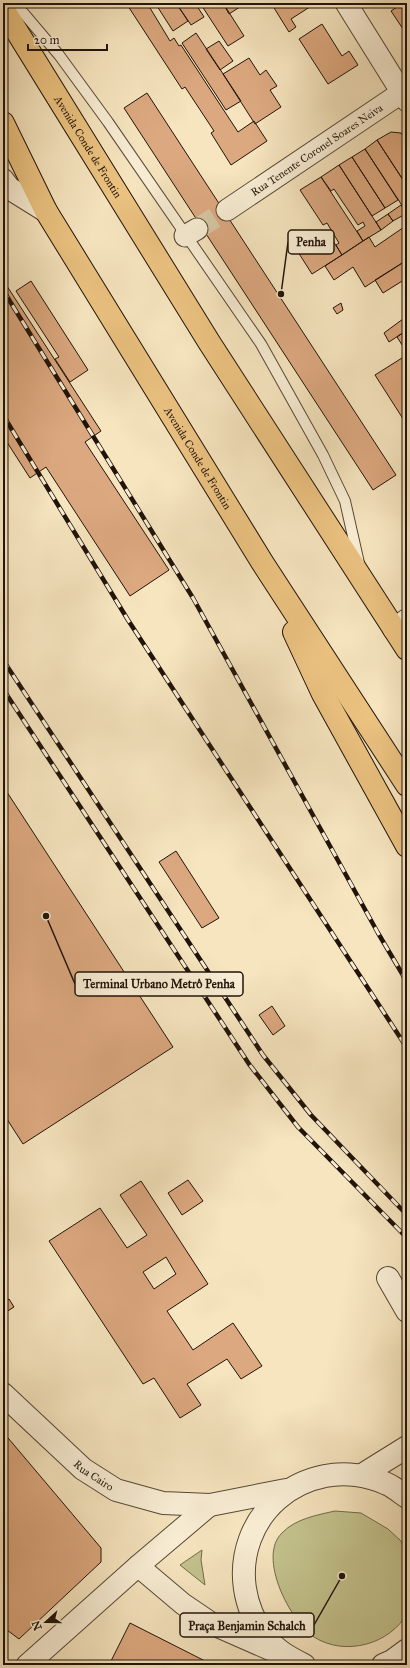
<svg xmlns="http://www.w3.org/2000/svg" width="410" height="1668" font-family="'IM FELL Great Primer',serif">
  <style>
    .green { fill: #c3c28d; stroke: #726a4b }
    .building { fill: #dca87f; stroke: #201309; fill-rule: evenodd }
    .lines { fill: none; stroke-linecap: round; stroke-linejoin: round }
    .minor-tunnel { stroke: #d6c6a4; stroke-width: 21; stroke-dasharray: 21 10; stroke-linecap: butt }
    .service-casing { stroke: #564836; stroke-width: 12 }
    .minor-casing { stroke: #564836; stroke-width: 23 }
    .tertiary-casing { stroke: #564836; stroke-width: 24 }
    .trunk-casing { stroke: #201309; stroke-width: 24 }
    .service { stroke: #f9eed5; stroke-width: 10 }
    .minor { stroke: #f9eed5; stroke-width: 21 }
    .tertiary { stroke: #f9eed5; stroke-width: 22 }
    .trunk { stroke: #ebc280; stroke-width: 22 }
    .rail-casing { stroke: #201309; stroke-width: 4.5 }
    .rail { stroke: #f9eed5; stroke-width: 3; stroke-dasharray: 9; stroke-linecap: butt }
    .labels { text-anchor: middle; stroke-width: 4; stroke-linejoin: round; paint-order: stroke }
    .street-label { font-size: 11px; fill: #201309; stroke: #f9eed5 }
    .leader { fill: none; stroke: #201309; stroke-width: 1.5 }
    .callout-dot { fill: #201309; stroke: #f9eed5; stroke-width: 1.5 }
    .callout { fill: #f9eed5; stroke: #201309; stroke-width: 1.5 }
    .callout-label { font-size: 12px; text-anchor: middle; font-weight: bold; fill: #201309 }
  </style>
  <rect width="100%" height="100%" fill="#f6e5bf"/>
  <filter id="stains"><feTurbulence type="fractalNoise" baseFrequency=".005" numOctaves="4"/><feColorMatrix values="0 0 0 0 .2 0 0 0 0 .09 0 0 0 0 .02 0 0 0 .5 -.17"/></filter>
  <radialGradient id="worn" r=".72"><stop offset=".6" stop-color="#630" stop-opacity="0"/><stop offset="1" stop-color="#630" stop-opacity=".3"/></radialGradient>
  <path class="green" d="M 335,1511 L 361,1513 L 388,1529 L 400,1540 L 407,1551 L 407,1613 C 391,1644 345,1657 314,1637 C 290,1621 257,1557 282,1533 C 295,1519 317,1515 335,1511 Z
    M 202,1550 L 201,1560 L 205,1585 L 180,1565 Z"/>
  <path class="building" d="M 126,3 L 147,3 L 170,41 L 174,38 L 179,46 L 181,45 L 238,132 L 254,121 L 267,141 L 231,165 L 211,133 L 214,131 L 185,87 L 182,89 Z
    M 155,3 L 176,3 L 188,21 L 173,31 Z
    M 176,3 L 195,3 L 204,17 L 191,25 Z
    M 200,3 L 223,3 L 244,36 L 228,46 Z
    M 223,3 L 246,3 L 229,14 Z
    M 271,3 L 316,3 L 291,19 L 296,27 L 289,32 Z
    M 403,3 L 407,3 L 407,27 L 403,29 L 391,11 Z
    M 322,24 L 342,56 L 349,51 L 358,65 L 328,84 L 299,39 Z
    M 196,33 L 241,101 L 226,110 L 182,43 Z
    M 219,41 L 233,61 L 220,70 L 206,49 Z
    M 249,58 L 260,75 L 266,70 L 277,86 L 270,90 L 281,107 L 255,124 L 223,74 Z
    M 147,93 L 396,475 L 373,490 L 124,108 Z
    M 391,132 L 401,133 L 407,142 L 407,186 L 377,140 Z
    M 377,140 L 407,186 L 407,213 L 365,149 Z
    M 365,149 L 398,200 L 385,208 L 352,157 Z
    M 352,157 L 385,208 L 372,216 L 339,165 Z
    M 339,165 L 381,230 L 363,241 L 357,231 L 365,226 L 363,222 L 358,225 L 334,189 L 331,191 L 321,177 Z
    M 321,177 L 363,241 L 342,255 L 336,245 L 339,243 L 327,223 L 323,225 L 300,190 Z
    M 401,205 L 407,213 L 393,221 L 388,214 Z
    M 388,214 L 393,221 L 381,230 L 376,222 Z
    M 407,225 L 407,260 L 365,287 L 353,267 L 334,280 L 325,266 L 369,237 L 375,247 Z
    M 328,233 L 342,255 L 312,274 L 298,252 Z
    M 407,260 L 407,278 L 383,293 L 375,280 Z
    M 3,280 L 101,431 L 85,442 L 169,570 L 130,596 L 46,467 L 30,478 L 3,436 Z
    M 31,281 L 88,370 L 70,382 L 55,359 L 59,357 L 16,291 Z
    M 341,303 L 343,310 L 337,314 L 333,308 Z
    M 407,316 L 407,330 L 389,342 L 384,333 Z
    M 407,330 L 407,350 L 406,351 L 397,337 Z
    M 402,358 L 407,365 L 407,425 L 375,375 Z
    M 3,786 L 173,1047 L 23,1144 L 3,1113 Z
    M 176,851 L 219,918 L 202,928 L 159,862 Z
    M 272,1006 L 285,1026 L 273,1035 L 259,1015 Z
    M 188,1180 L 203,1201 L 182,1215 L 168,1193 Z
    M 141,1181 L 208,1284 L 167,1311 L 193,1350 L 233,1323 L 262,1366 L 241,1379 L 227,1359 L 187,1384 L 201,1405 L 180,1418 L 154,1378 L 143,1384 L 49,1241 L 100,1208 L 127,1248 L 147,1235 L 120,1195 ZM 166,1257 L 176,1274 L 154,1289 L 143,1272 Z
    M 9,1299 L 14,1307 L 3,1314 L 3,1303 Z
    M 3,1432 L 101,1548 L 101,1562 L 19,1639 L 3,1627 Z
    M 130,1623 L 209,1663 L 208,1665 L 109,1665 Z"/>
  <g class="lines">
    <path class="minor-tunnel" d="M 197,229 L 227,210"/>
    <defs>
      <path id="service" d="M 15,3 L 59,55 L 108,122 L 261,344 L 323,455 L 345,501 L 359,563"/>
      <g id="minor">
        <path d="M 346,3 L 407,101"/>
        <path id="s1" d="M 227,210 L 407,89"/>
        <path d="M 185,236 L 197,229"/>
        <path d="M 138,1566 L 183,1604 L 214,1625 L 285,1656"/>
        <path d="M 27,1665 L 138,1566 L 210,1505"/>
      </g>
      <g id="tertiary">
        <path d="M 3,180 L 9,188 L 46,211"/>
        <path d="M 394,629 L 407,620"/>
        <path d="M 388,1278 L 407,1311"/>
        <path id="s2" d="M 3,1394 L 83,1469 L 116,1490 L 163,1503 L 210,1505 L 286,1490"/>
        <path d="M 362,1475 L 407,1447"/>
        <path d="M 304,1665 C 290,1658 275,1650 265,1636 C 220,1576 250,1491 325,1476 C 345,1472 368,1475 387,1484 C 394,1487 401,1493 407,1497"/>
        <path d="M 383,1665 L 392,1661 L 407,1650"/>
      </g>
      <g id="trunk">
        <path id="s3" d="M 3,9 L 209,342 L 407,649"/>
        <path id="s4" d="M 3,123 L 46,211 L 262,562 L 407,785"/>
        <path d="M 294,632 L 323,694 L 407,846"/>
      </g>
    </defs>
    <use href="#service" class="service-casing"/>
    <use href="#minor" class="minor-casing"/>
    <use href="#tertiary" class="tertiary-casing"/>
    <use href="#trunk" class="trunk-casing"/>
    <use href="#service" class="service"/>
    <use href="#minor" class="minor"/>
    <use href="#tertiary" class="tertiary"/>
    <use href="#trunk" class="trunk"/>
    <defs>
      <path id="rail" d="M 3,290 L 193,598 L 378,933 L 407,982
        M 3,415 L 128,620 L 407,1048
        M 3,660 L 263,1055 L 311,1115 L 407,1215
        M 3,689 L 249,1064 L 298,1127 L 407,1238"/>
    </defs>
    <use href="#rail" class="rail-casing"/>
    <use href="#rail" class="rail"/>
  </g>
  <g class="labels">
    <g class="street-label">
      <text dy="4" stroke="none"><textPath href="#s3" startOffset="162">Avenida Conde de Frontin</textPath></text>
      <text dy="4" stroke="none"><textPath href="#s1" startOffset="108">Rua Tenente Coronel Soares Neiva</textPath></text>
      <text dy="4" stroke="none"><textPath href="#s4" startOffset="388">Avenida Conde de Frontin</textPath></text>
      <text dy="4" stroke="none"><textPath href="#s2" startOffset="122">Rua Cairo</textPath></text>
    </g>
  </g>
  <path class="leader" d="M281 294L288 242M46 916L75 984M342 1576L314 1625"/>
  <g class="callout-dot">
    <circle cx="281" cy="294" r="4"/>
    <circle cx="46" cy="916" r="4"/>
    <circle cx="342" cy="1576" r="4"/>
  </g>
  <g class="callout">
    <rect x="288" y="230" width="46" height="24" rx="4"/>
    <rect x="75" y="972" width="168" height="24" rx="4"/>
    <rect x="180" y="1613" width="134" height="24" rx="4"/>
  </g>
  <g class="callout-label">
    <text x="311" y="246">Penha</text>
    <text x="159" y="988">Terminal Urbano Metrô Penha</text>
    <text x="247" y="1630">Praça Benjamin Schalch</text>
  </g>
  <rect width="410" height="1668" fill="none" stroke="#f6e5bf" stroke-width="16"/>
  <rect x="4" y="4" width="402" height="1660" fill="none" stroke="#201309" stroke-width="2"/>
  <rect x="8" y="8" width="394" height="1652" fill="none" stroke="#201309"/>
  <g transform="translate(46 1622) rotate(249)" stroke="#f9eed5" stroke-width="3" paint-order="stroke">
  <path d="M0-3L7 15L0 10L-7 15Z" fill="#201309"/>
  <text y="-6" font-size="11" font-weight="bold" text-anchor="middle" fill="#201309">N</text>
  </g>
  <path d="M28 44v6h79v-6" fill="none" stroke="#201309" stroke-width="2"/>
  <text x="34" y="44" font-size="12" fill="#201309" stroke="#f9eed5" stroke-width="3" paint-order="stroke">20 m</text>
  <rect width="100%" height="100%" filter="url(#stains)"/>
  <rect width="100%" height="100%" fill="url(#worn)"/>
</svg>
